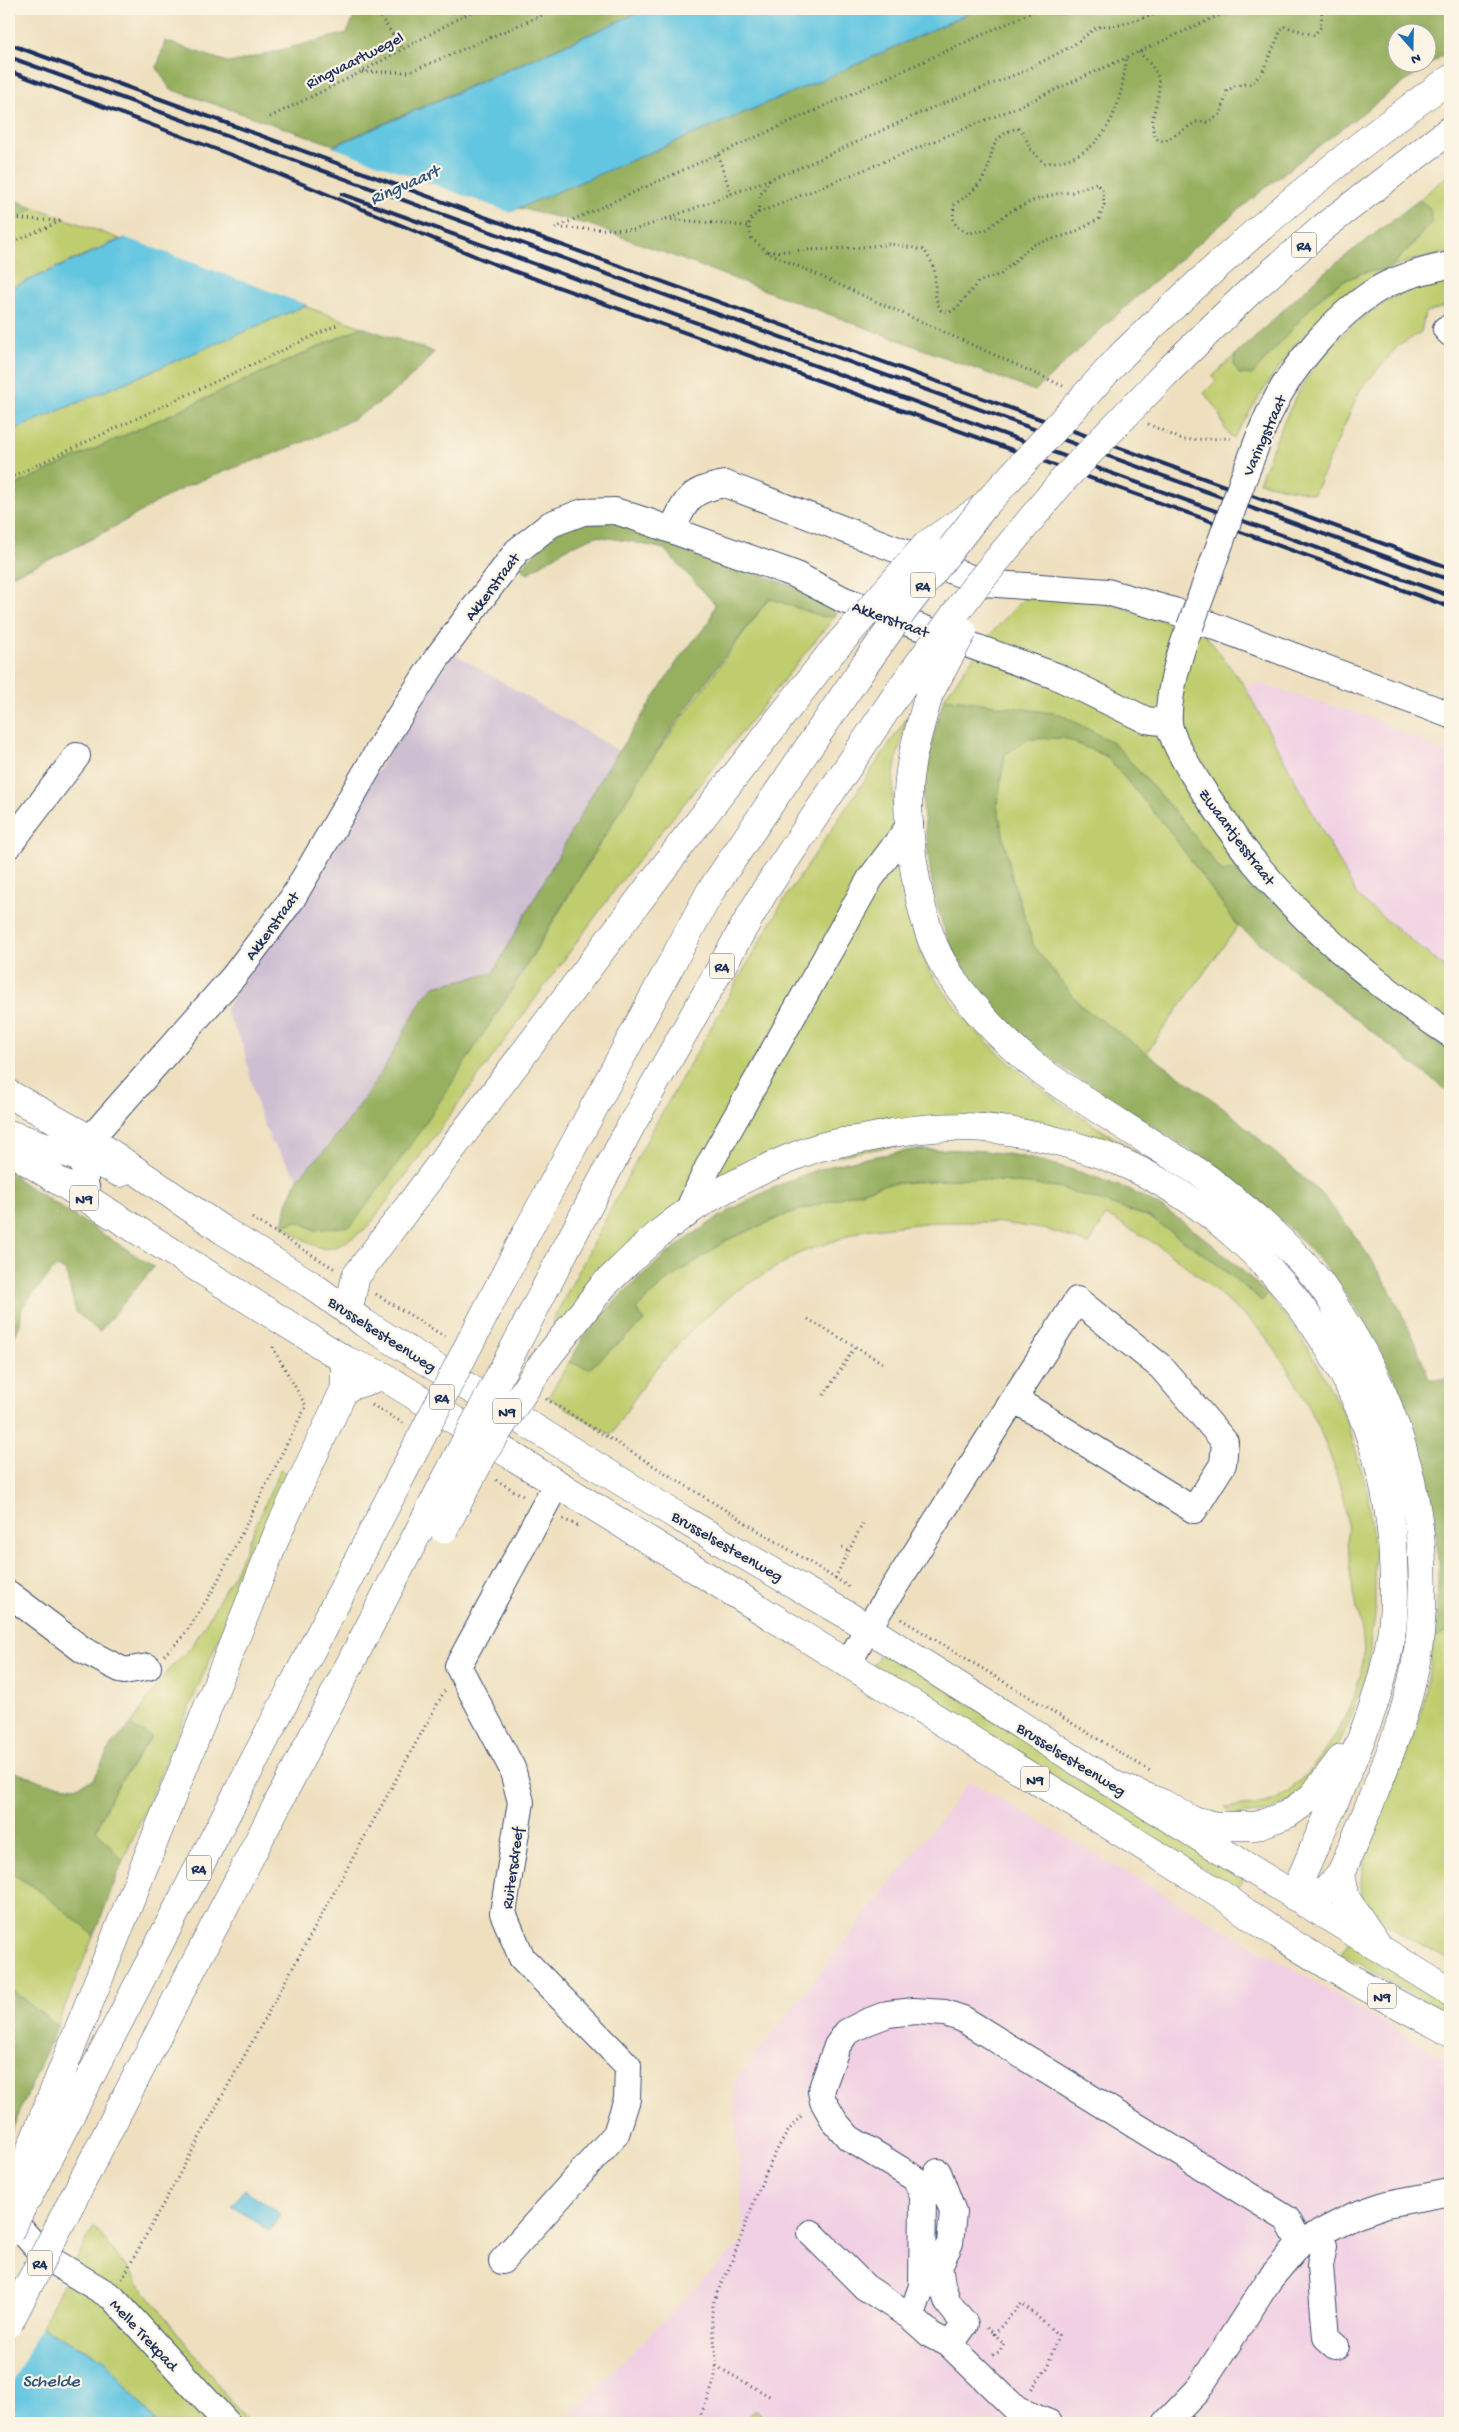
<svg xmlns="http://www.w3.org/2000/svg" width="1459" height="2432" font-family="'Gochi Hand',sans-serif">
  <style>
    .built { fill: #f1d0e3 }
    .industrial { fill: #cebed1 }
    .green { fill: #bfcd6e; stroke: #6d7e66 }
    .forest { fill: #97b061; stroke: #597060; fill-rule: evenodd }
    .water { fill: #63c6e1; stroke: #3f7aa0 }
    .pier { fill: #eee0bf }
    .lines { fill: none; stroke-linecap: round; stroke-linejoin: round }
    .minor-casing { stroke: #3b4a6d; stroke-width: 28 }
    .major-casing { stroke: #3b4a6d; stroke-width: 29 }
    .highway-casing { stroke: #3b4a6d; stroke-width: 29 }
    .path { stroke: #3b4a6d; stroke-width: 3; stroke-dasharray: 1 4; stroke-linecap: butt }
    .minor { stroke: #fff; stroke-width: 26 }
    .major { stroke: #fff; stroke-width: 28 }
    .highway { stroke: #fff; stroke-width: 28 }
    .rail { stroke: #1b2f5e; stroke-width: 4 }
    .minor-bridge-casing { stroke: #3b4a6d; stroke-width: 28; stroke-linecap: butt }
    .highway-bridge-casing { stroke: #3b4a6d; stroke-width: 29; stroke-linecap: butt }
    .minor-bridge { stroke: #fff; stroke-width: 26 }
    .highway-bridge { stroke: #fff; stroke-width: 28 }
    .labels { text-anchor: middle; stroke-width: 4.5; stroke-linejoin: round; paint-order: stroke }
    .shield { fill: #fcf5e5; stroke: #5e6a86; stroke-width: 1 }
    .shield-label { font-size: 15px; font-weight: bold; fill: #1b2f5e }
    .street-label { font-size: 16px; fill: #1b2f5e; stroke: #fcf5e5 }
    .water-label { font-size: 18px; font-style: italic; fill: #2d557f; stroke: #fcf5e5 }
  </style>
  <rect width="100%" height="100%" fill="#fcf5e5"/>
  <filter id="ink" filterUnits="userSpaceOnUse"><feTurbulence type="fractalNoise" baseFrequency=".02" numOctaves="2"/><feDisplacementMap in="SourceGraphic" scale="10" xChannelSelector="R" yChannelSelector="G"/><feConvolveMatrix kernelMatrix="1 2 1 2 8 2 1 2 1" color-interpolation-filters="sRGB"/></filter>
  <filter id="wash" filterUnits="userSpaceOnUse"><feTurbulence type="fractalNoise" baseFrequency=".0096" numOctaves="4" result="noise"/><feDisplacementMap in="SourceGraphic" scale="20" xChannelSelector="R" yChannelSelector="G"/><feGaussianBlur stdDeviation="1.12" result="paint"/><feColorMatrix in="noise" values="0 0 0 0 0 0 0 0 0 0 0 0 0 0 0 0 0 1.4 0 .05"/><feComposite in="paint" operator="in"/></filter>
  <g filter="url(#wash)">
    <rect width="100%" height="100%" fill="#eee0bf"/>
    <path class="built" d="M 1259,684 L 1373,718 L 1450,755 L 1450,972 L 1358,897 L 1244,685 Z
      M 970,1781 L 1450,2061 L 1450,2423 L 561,2423 L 744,2239 L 733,2084 Z"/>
    <path class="industrial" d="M 453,653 L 619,751 L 603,775 L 493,973 L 434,986 L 423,998 L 384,1068 L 361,1103 L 326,1149 L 298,1178 L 271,1141 L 258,1109 L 243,1046 L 225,1010 Z"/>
    <path class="green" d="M 1450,173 L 1450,253 C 1430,257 1407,260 1388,269 C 1315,304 1274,372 1233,439 L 1225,429 L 1218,411 L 1204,393 L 1216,381 L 1212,377 L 1235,355 L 1234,366 L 1341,282 L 1365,272 L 1389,269 L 1417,240 L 1430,208 L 1419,200 Z
      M 34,207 L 120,239 L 9,289 L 9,224 Z
      M 1450,281 L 1450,305 L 1425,313 L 1421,332 L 1397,347 L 1360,390 L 1314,494 L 1259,482 C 1272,450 1284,418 1301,388 C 1329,338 1391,283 1450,281 Z
      M 304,306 L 362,327 L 9,488 L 9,432 Z
      M 769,598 L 823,617 L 836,615 L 620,883 L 368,1227 C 324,1258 327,1254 283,1226 L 297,1221 L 315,1230 L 377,1192 L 509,995 L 645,769 Z
      M 1024,598 L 1101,601 L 1204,633 L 1244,685 L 1358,897 L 1450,972 L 1450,1050 L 1400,1017 L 1222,872 L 1182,820 L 1114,743 L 987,704 L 944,698 L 988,637 Z
      M 908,716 C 900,742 892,770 893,797 C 893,816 896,835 898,854 C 902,892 910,933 928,967 C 933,977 942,988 949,998 C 1012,1083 1108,1133 1196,1189 L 1023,1122 L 724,1177 L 557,1329 L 553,1320 L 651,1132 L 782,903 Z
      M 1064,738 L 1106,756 L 1169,830 L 1238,926 L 1146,1053 L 1081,1006 L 1034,947 L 1012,878 L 997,805 L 1005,754 L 1029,739 Z
      M 972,1178 L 1058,1187 L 1149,1217 L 1208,1257 L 1262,1301 L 1267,1294 L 1296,1330 L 1320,1368 L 1348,1424 L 1367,1490 L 1375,1558 L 1375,1615 L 1367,1673 L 1349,1723 L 1328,1765 L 1302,1795 L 1264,1813 L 1233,1815 L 1225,1807 C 1241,1806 1264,1806 1278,1798 C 1319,1772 1356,1710 1363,1661 C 1367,1641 1356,1606 1352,1585 C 1347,1557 1350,1526 1343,1498 C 1329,1440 1300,1383 1265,1336 C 1257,1325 1244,1316 1234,1307 C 1194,1270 1156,1240 1106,1216 L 1089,1244 L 1048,1230 L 995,1222 L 933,1222 L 865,1230 L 800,1253 L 736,1291 L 688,1333 L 645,1382 L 611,1435 L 548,1397 L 569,1362 L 589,1368 L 644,1321 L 636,1309 L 666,1281 L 727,1240 L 790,1213 L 886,1184 Z
      M 280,1470 L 289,1475 L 123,1861 L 96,1831 L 110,1798 L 151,1737 L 130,1726 L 167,1671 L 193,1645 L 235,1572 Z
      M 1450,1631 L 1450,1961 C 1430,1949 1372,1922 1364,1902 C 1348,1863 1404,1764 1418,1723 C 1427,1696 1429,1665 1435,1638 Z
      M 883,1650 L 1245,1877 L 1237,1889 L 873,1665 Z
      M 9,1872 L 36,1888 L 94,1935 L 57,2026 L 9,1988 Z
      M 1351,1939 L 1450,2000 L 1450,2017 L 1342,1954 Z
      M 94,2226 L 248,2423 L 156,2423 L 104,2359 L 41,2327 Z
      M 755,2409 L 770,2423 L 741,2423 Z"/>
    <path class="forest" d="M 358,9 L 647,9 L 334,145 L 170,89 L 157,68 L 165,41 L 230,63 L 347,33 Z
      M 978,9 L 1450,9 L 1450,50 C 1303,152 1164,267 1035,391 L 590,225 L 519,208 L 840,72 ZM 1396,32 L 1426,32 L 1426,62 L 1396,62 Z
      M 9,198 L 34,207 L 9,224 Z
      M 1419,200 L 1430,208 L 1432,222 L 1389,269 L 1365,272 L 1341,282 L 1322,295 L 1252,375 L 1239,374 L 1234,366 L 1235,355 L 1322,274 Z
      M 362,327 L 434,352 C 370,431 280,448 192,484 C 171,493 151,506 132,517 C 92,539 51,561 9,576 L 9,488 Z
      M 615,519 L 833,602 L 836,615 L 823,617 L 769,598 C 726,655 682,711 645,770 C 548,923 462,1083 351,1226 L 315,1230 L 297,1221 L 283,1226 L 287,1204 L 298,1178 L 326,1149 L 361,1103 L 384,1068 L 423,998 L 434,986 L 493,973 L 603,775 L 681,656 L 710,621 L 715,604 L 664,549 L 628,541 L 596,536 L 567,548 L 527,574 L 521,567 L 563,527 Z
      M 944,698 L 1060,714 L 1114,743 L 1182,820 L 1222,872 L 1249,867 L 1352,977 L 1400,1017 L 1450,1050 L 1450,1093 L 1238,926 L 1169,830 L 1106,756 L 1064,738 L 1029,739 L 1005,754 L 997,805 L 1012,878 L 1034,947 L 1081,1006 L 1224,1108 L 1323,1195 L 1358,1240 L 1390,1290 L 1414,1339 L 1429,1379 L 1450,1379 L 1450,1631 L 1435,1638 C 1436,1613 1439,1587 1438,1563 C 1433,1436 1377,1311 1285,1224 C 1215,1156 1127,1115 1049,1058 C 1016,1033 972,988 954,951 C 937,919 931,881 927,845 C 926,828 922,810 923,793 C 926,760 935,729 944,698 Z
      M 912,1150 C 931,1150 950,1149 969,1150 C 1021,1152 1083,1171 1131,1191 C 1176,1211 1232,1259 1267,1294 L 1262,1301 L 1208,1257 L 1149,1217 L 1058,1187 L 972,1178 L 886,1184 L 790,1213 L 727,1240 L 666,1281 L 636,1309 L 644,1321 L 589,1369 L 569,1362 C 577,1350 584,1335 594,1324 C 652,1258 725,1204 809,1173 C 842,1161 877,1156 912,1150 Z
      M 9,1168 L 20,1181 L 154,1267 L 99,1332 L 76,1312 L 65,1270 L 56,1267 L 22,1307 L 20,1324 L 13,1340 L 9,1338 Z
      M 130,1726 L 151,1736 L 110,1798 L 96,1830 L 123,1861 L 94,1935 L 36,1888 L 9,1872 L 9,1770 L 47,1783 L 75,1787 L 94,1779 L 111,1745 Z
      M 9,1988 L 57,2026 L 9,2137 Z"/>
    <path class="water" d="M 647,9 L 978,9 L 840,72 L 519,208 L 304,306 L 9,432 L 9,289 Z
      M 244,2189 L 281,2214 L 270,2231 L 232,2206 Z
      M 9,2298 L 36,2325 L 104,2359 L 156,2423 L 9,2423 Z"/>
    <path class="pier" d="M 327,145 L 514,214 L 310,306 L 121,236 Z
      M 9,2296 L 42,2325 L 9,2389 Z"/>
  </g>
  <g filter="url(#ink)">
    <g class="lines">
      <defs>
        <path id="minor" d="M 1446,329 L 1450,333
          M 1244,477 C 1253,455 1260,431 1271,410 C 1291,367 1335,316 1375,291 C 1397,277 1425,270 1450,265
          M 672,530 C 686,499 690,490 725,484 L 984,583 L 1107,592 L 1174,611 L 1450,715
          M 1190,627 C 1180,650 1167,698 1169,722 C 1170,740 1198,783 1209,799 C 1224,820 1238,843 1255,863 C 1311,931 1377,986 1450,1034
          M 9,845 L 77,756
          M 89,1200 C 83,1180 82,1159 90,1139 L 234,976 L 292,899 L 391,729 L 437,658 L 517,551 L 551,524 L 583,512 L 615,511 L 646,521 L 794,574 L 844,600 L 1056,676 L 1146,720 L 1169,723
          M 686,1215 L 709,1165 L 870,879 L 910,825
          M 9,1594 L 83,1650 L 124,1671 L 148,1667
          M 848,1664 L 868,1628 L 1077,1300 L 1161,1367 L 1225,1442 L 1223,1464 L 1194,1510 L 1014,1399
          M 938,2172 L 953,2212 L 950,2243 L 939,2266 L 942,2285 L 948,2303 L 965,2324 L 950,2345
          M 9,2216 L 44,2256 L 112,2297 L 227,2423
          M 1320,2232 L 1324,2246 L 1320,2266 L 1326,2337 L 1336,2346
          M 811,2233 L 865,2287 L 911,2317
          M 502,2261 L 616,2134 L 627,2099 L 628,2066 L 522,1958 L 503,1913 L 521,1802 L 512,1768 L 458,1666 L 557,1483
          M 1049,2423 L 1017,2410 L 950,2345 L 931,2335 L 911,2317 L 922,2286 L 923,2196 L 916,2179 L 849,2138 L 835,2122 L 823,2101 L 821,2091 L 837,2046 L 847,2032 L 867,2022 L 888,2014 L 914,2011 L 945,2013 L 963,2019 L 1287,2219 L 1300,2243
          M 1166,2423 L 1197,2391 L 1269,2280 L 1300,2243 L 1355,2215 L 1387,2204 L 1450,2192"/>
        <path id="major" d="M 9,1094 L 90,1139 L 224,1231 L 310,1284 L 364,1323 L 682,1519 L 847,1615 L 1115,1785 L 1450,1992
          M 9,1134 L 111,1168 L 120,1173
          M 9,1150 L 345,1360 L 383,1376 L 1222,1895 C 1293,1949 1372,1991 1450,2032"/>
        <path id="highway" d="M 1123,354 C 1226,254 1333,161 1450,79
          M 1167,372 L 1247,294 L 1325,226 L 1450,130
          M 927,544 L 980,509
          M 929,694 C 920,728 908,762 908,797 C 908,843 919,922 942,962 C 966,1003 1003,1042 1041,1071 C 1079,1098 1120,1123 1159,1148 C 1175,1158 1192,1167 1207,1178 C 1245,1208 1284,1240 1316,1278 C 1325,1289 1332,1301 1339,1313 C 1402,1407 1432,1522 1420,1634 C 1411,1719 1372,1796 1341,1874 L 1328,1888 L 1306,1904
          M 528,1230 L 710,892 L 864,666
          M 562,1256 L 633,1122 L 764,892 L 901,688
          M 603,1286 C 622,1268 641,1249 661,1232 C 700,1199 763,1167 811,1150 C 829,1143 849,1141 868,1138 C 897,1131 930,1127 960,1127 C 988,1126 1018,1132 1045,1138 C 1078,1146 1110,1156 1140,1171 C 1277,1239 1381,1388 1392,1541 C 1394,1574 1396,1609 1390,1641 C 1379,1709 1343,1781 1316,1843 C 1309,1861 1300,1878 1295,1897
          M 348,1312 L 356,1276 L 683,842 L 831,653
          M 345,1388 L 383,1376
          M 1115,1785 L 1162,1803 L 1190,1819 L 1216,1826 L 1256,1826 L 1288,1814 L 1313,1796 L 1341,1759
          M 1341,1874 L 1346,1899 L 1379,1947
          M 28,2197 L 356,1564
          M 71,2203 L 424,1521
          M 22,2207 L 18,2186 L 27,2158 L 278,1532 L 345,1388 L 345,1360"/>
      </defs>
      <use href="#minor" class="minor-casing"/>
      <use href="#major" class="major-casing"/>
      <use href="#highway" class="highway-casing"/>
      <path class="path" d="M 375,9 L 403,49
        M 1139,52 C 1144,58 1153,65 1156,73 C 1167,95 1142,121 1158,140 L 1165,141 L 1196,122 L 1208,122 L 1221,114 L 1227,91 L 1236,85 L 1251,84 L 1262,73 L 1283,26 L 1314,35 L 1321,27 L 1322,9
        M 362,72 L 410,72 L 556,9
        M 270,117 L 361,72 L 476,9
        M 718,155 L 731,194
        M 758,213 L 760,195 L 770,179
        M 9,218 L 60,221
        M 666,219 L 804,166 L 929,109 L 1022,72 L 1072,46 L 1097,27 L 1119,25 L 1173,9
        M 555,228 L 1039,9
        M 558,228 L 634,230 L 666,219 L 749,226
        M 9,244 L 61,221
        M 768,252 L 852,248 L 891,244 L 924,250 C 929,258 935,266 935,276 C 936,290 933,297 941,310 L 950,312 L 958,307 L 978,282 L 1001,274 L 1032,245 L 1073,233 L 1099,219 L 1104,205 L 1103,191 L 1096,183 L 1072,192 L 1055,194 L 1035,200 L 1009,212 L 986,230 L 968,233 L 956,226 L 953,217 L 954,205 C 963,198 977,189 983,179 C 997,155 984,140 1017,128 L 1024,133 L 1030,149 L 1044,163 C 1104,161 1122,109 1126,57
        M 1063,386 L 767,252 L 752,239 C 748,229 747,219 758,213 L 1013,109 L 1233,9
        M 1148,424 L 1183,440 L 1234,438
        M 9,478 L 339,324
        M 252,1218 L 335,1269
        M 376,1294 L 447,1338
        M 808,1319 L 883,1363
        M 824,1395 L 855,1347
        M 546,1399 L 851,1588
        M 372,1405 L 403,1423
        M 496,1480 L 525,1497
        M 563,1519 L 578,1526
        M 842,1547 L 850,1552
        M 835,1578 L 864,1521
        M 901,1619 L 1152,1772
        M 164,1655 L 183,1637 L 213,1590 L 306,1406 L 273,1348 L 274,1344
        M 122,2279 L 445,1690
        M 987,2328 L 994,2334
        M 993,2355 L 999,2352 L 1004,2343 L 994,2334 L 1022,2303 L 1058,2335 L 1047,2368 L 1030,2391
        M 716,2366 L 771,2397
        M 697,2423 C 704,2406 716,2385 716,2366 C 717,2345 709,2326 713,2305 C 716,2291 726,2277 731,2263 C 746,2226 773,2137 804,2114
        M 987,2423 L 994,2417"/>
      <use href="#minor" class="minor"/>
      <use href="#major" class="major"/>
      <use href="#highway" class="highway"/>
      <path class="rail" d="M 9,44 L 1450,568
        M 9,57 L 1450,580
        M 9,71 L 247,161 L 494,264 L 1450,607
        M 342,194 L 1450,596"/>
      <defs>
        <path id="minor-bridge" d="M 1190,627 L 1244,477"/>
        <path id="highway-bridge" d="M 831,653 L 927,544
          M 864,666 L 906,607 L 985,505 L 1123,354
          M 901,688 L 974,588 L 1064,479 L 1167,372
          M 929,694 L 963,631
          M 424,1521 L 562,1256
          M 444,1529 L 485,1451 L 539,1368 L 603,1286
          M 356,1564 L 528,1230
          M 9,2233 L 22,2207
          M 9,2323 L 71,2203"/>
      </defs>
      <use href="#minor-bridge" class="minor-bridge-casing"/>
      <use href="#highway-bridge" class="highway-bridge-casing"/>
      <use href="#minor-bridge" class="minor-bridge"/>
      <use href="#highway-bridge" class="highway-bridge"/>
    </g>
  </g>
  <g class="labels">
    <g class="shield">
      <rect x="1291.5" y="232.5" width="25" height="25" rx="4"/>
      <rect x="910.5" y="572.5" width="25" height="25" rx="4"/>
      <rect x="709.5" y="953.5" width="25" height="25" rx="4"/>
      <rect x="70" y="1185.5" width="28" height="25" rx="4"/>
      <rect x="429.5" y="1384.5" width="25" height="25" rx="4"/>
      <rect x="493" y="1398.5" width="28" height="25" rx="4"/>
      <rect x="1021" y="1766.5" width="28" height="25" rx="4"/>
      <rect x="186.5" y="1855.5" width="25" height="25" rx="4"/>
      <rect x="1368" y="1983.5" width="28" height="25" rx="4"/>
      <rect x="27.5" y="2250.5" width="25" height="25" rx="4"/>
    </g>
    <g class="shield-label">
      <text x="1304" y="250">R4</text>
      <text x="923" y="590">R4</text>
      <text x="722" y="971">R4</text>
      <text x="84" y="1203">N9</text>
      <text x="442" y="1402">R4</text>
      <text x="507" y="1416">N9</text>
      <text x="1035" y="1784">N9</text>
      <text x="199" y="1873">R4</text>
      <text x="1382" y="2001">N9</text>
      <text x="40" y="2268">R4</text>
    </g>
    <g class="street-label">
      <text transform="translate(354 59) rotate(-27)" y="6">Ringvaartwegel</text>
      <text transform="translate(1263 435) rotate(-66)" y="6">Varingstraat</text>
      <text transform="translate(491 586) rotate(-53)" y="6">Akkerstraat</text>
      <text transform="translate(891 618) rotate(20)" y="6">Akkerstraat</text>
      <text transform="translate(1238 836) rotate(53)" y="6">Zwaantjesstraat</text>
      <text transform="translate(271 925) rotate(-54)" y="6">Akkerstraat</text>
      <text transform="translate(383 1333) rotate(33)" y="6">Brusselsesteenweg</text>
      <text transform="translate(728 1545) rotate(30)" y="6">Brusselsesteenweg</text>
      <text transform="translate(1072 1758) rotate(32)" y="6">Brusselsesteenweg</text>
      <text transform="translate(511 1868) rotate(-82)" y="6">Ruitersdreef</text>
      <text transform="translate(145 2334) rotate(47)" y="6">Melle Trekpad</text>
    </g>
    <g class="water-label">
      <text transform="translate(404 184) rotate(-24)" y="6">Ringvaart</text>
      <text x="51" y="2386">Schelde</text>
    </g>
  </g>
  <rect width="1459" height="2432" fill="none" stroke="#fcf5e5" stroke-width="30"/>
  <g transform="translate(1412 48) rotate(160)"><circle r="24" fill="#fcf5e5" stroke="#a2a6af"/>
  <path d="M0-4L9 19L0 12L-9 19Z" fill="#1f6fb2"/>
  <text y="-8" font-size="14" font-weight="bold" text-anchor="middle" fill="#1b2f5e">N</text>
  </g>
</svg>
